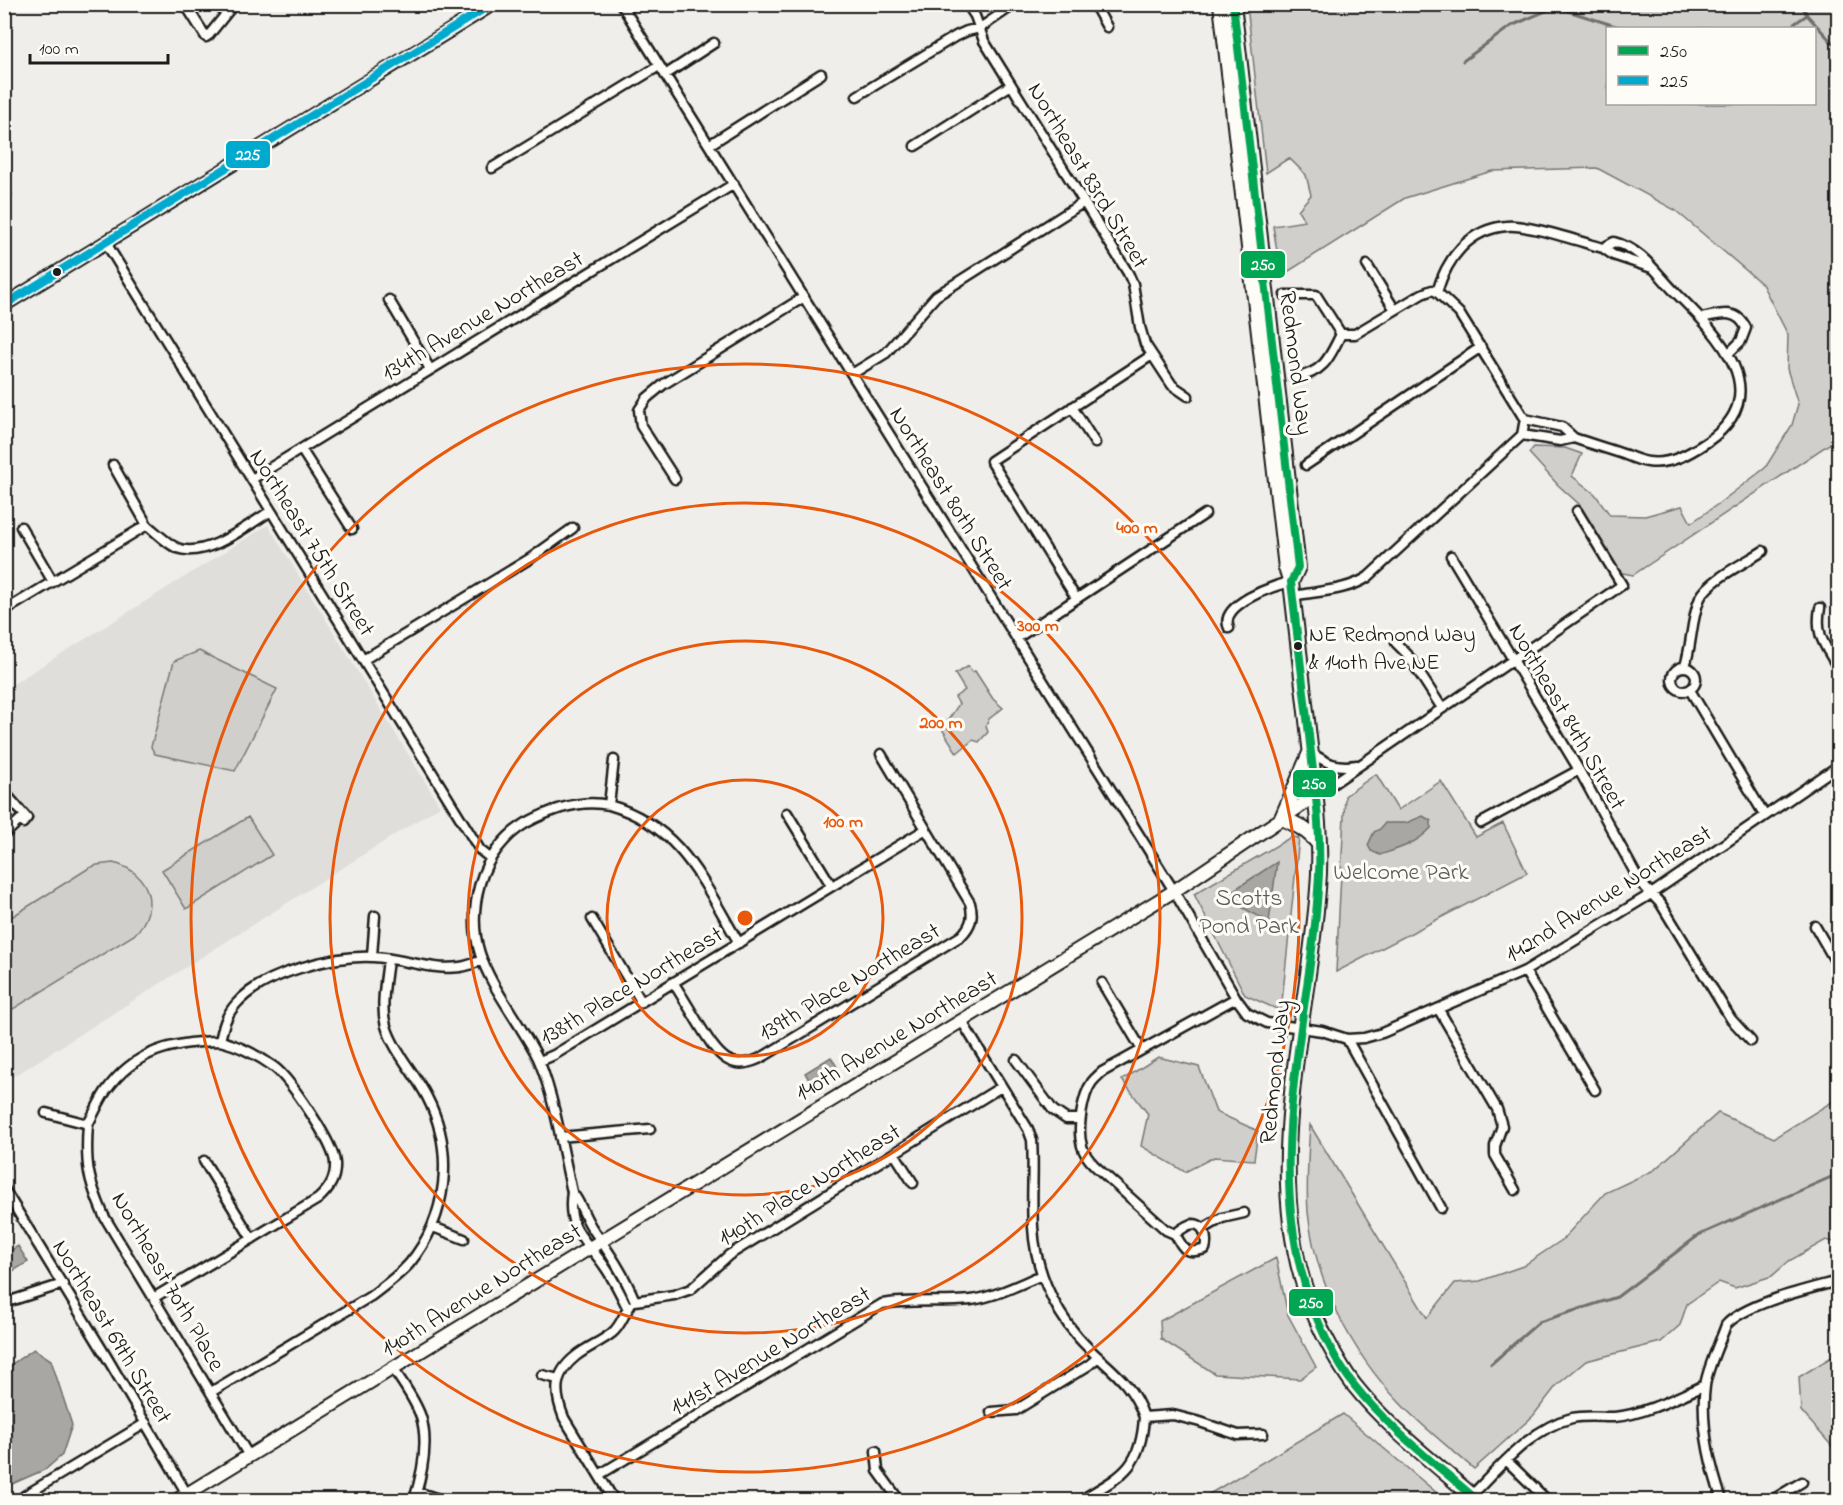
<svg xmlns="http://www.w3.org/2000/svg" width="1843" height="1505" font-family="'Indie Flower',sans-serif">
  <style>
    .built { fill: #e0deda }
    .green { fill: #d0cfcc; stroke: #767674; stroke-width: 1.5; fill-rule: evenodd }
    .water { fill: #a8a7a3; stroke: #706f6d; stroke-width: 1.5 }
    .lines { fill: none; stroke-linecap: round; stroke-linejoin: round }
    .stream { stroke: #706f6d; stroke-width: 3 }
    .street-casing { stroke: #1c1c1c; stroke-width: 13 }
    .secondary-casing { stroke: #1c1c1c; stroke-width: 16 }
    .primary-casing { stroke: #1c1c1c; stroke-width: 18 }
    .street { stroke: #fdfcf7; stroke-width: 8 }
    .secondary { stroke: #fdfcf7; stroke-width: 12 }
    .primary { stroke: #fdfcf7; stroke-width: 14 }
    .bus-1-casing { stroke: #fdfcf7; stroke-width: 12 }
    .bus-2-casing { stroke: #fdfcf7; stroke-width: 12 }
    .bus-1 { stroke: #00a651; stroke-width: 8 }
    .bus-2 { stroke: #00a9ce; stroke-width: 8 }
    .ring { fill: none; stroke: #e8590c; stroke-width: 3 }
    .bus-dot { fill: #1c1c1c; stroke: #fdfcf7; stroke-width: 2 }
    .labels { text-anchor: middle; stroke-width: 6; stroke-linejoin: round; paint-order: stroke }
    .bus-label { font-size: 22px; fill: #1c1c1c; stroke: #fdfcf7; text-anchor: start }
    .street-label { font-size: 24px; fill: #1c1c1c; stroke: #fdfcf7 }
    .park-label { font-size: 24px; fill: #5b5b5a; stroke: #fdfcf7 }
    .centre { fill: #e8590c; stroke: #fdfcf7; stroke-width: 3 }
    .ring-label { font-size: 18px; text-anchor: middle; font-weight: bold; fill: #e8590c; stroke: #fdfcf7; stroke-width: 6; stroke-linejoin: round; paint-order: stroke }
    .line-badge { stroke: #fdfcf7; stroke-width: 2 }
    .badge-label { font-size: 16px; text-anchor: middle; font-weight: bold; fill: #fff }
  </style>
  <rect width="100%" height="100%" fill="#f0eeea"/>
  <filter id="ink" filterUnits="userSpaceOnUse"><feTurbulence type="fractalNoise" baseFrequency=".0167" numOctaves="2"/><feDisplacementMap in="SourceGraphic" scale="12" xChannelSelector="R" yChannelSelector="G"/><feConvolveMatrix kernelMatrix="1 2 1 2 8 2 1 2 1" color-interpolation-filters="sRGB"/></filter>
  <g filter="url(#ink)">
    <path class="built" d="M 268,525 L 440,806 L 5,1082 L 5,689 Z"/>
    <path class="green" d="M 1247,5 L 1838,5 L 1838,438 L 1633,575 L 1618,572 L 1579,504 L 1558,485 L 1529,453 L 1534,447 L 1565,448 L 1582,454 L 1572,476 L 1595,494 L 1610,515 L 1645,516 L 1682,506 L 1691,523 L 1718,504 L 1765,468 L 1792,425 L 1798,404 L 1787,369 L 1788,335 L 1762,284 L 1675,210 L 1597,168 L 1492,171 L 1405,198 L 1281,276 L 1273,226 L 1305,221 L 1298,210 L 1311,195 L 1306,175 L 1289,158 L 1266,173 ZM 1608,28 L 1814,28 L 1814,104 L 1608,104 Z
      M 199,651 L 277,689 L 235,771 L 155,754 L 151,747 L 174,661 Z
      M 968,666 L 972,672 L 975,671 L 993,699 L 1003,708 L 989,719 L 986,726 L 988,732 L 979,742 L 973,740 L 957,753 L 942,729 L 959,704 L 955,697 L 965,690 L 955,674 Z
      M 1376,774 L 1398,810 L 1441,781 L 1476,837 L 1503,823 L 1527,873 L 1336,972 L 1345,796 Z
      M 248,817 L 272,855 L 186,909 L 162,870 Z
      M 1291,837 L 1299,838 L 1281,1011 L 1245,995 L 1194,894 Z
      M 113,863 C 150,871 161,909 134,935 L 5,1014 L 5,921 L 89,868 L 97,865 Z
      M 1158,1057 L 1199,1067 L 1216,1112 L 1258,1131 L 1254,1160 L 1214,1157 L 1185,1172 L 1141,1146 L 1148,1114 L 1122,1080 Z
      M 1838,1098 L 1838,1243 L 1826,1240 L 1789,1261 L 1772,1276 L 1735,1288 L 1719,1282 L 1687,1304 L 1680,1325 L 1661,1342 L 1586,1361 L 1557,1385 L 1533,1416 L 1474,1469 C 1449,1447 1421,1426 1399,1402 C 1351,1352 1315,1282 1308,1212 C 1306,1183 1308,1154 1310,1125 L 1427,1318 L 1455,1283 L 1480,1281 L 1523,1266 L 1562,1240 L 1605,1193 L 1654,1170 L 1718,1113 L 1774,1138 Z
      M 1276,1258 L 1288,1315 L 1316,1367 L 1300,1379 L 1215,1374 L 1161,1339 L 1160,1321 Z
      M 1838,1353 L 1838,1453 L 1801,1411 L 1799,1377 Z
      M 1343,1414 L 1444,1499 L 1441,1500 L 1210,1500 L 1206,1496 Z"/>
    <path class="water" d="M 1423,816 L 1431,821 L 1431,828 C 1416,844 1400,848 1380,855 L 1371,851 L 1368,845 L 1374,832 L 1380,829 L 1385,823 L 1406,823 Z
      M 1277,862 L 1269,922 L 1223,897 Z
      M 831,1057 L 837,1067 L 811,1083 L 805,1073 Z
      M 18,1246 L 28,1262 L 5,1276 L 5,1254 Z
      M 34,1349 L 51,1360 L 72,1425 L 62,1455 L 46,1469 L 5,1487 L 5,1378 L 9,1366 Z"/>
    <g class="lines">
      <path class="stream" d="M 1801,4 L 1807,15 L 1838,49
        M 1788,28 L 1807,15
        M 1463,61 L 1511,26 L 1555,7 L 1622,28
        M 1491,1364 L 1539,1322 L 1617,1297 L 1699,1235 L 1838,1174"/>
      <defs>
        <path id="street" d="M 220,4 L 189,5 L 187,7 L 206,37 L 209,35 L 234,4
          M 621,4 L 1174,891 L 1236,998 L 1247,1013 L 1267,1023 L 1322,1031 L 1347,1039 L 1364,1038 L 1382,1033 L 1525,971 L 1651,894 L 1838,766
          M 967,4 L 975,16 L 984,41 L 1128,273 L 1133,284 L 1140,327 L 1145,344 L 1172,385 L 1188,396
          M 1094,4 L 1107,27
          M 665,75 L 714,43
          M 857,96 L 956,36 L 967,31 L 980,28 L 1015,4
          M 709,145 L 821,74
          M 915,146 L 1011,85
          M 492,168 L 659,66
          M 4,195 L 6,194
          M 106,243 L 480,850 L 490,858
          M 1367,265 L 1395,310
          M 1437,292 C 1447,258 1469,229 1507,226 C 1528,224 1581,242 1603,248
          M 1437,292 L 1459,313 L 1522,415 L 1525,419 L 1522,435
          M 1285,295 L 1316,295 L 1341,334
          M 389,300 L 430,369
          M 1702,318 C 1720,314 1737,308 1746,328 L 1741,341 L 1729,353
          M 852,374 L 886,353 L 936,296 L 1084,202
          M 1294,378 C 1323,373 1329,359 1341,334 L 1355,334 L 1422,294 L 1432,290 L 1437,292
          M 1072,407 L 1095,443
          M 1522,435 L 1560,441 L 1574,438 L 1562,427 L 1525,419
          M 1574,438 C 1591,444 1609,449 1626,455 C 1633,458 1641,461 1648,462 C 1670,465 1689,454 1707,442 C 1779,392 1715,332 1673,290 C 1654,270 1641,249 1614,242 L 1603,248 L 1613,255 L 1652,268
          M 301,449 L 352,529
          M 1838,458 L 1838,459
          M 113,465 L 147,525
          M 1306,465 L 1481,347
          M 252,479 L 734,184
          M 675,479 L 641,426 L 639,410 L 647,398 L 664,384 L 804,297
          M 21,527 L 53,582
          M 1451,556 L 1579,770 L 1640,882 L 1661,904 L 1731,1019 L 1751,1041
          M 1293,596 C 1317,591 1347,591 1368,577 L 1522,435
          M 1076,598 L 991,461 L 1152,355
          M 1820,608 C 1815,636 1825,645 1838,668
          M 4,611 L 147,525 C 157,533 166,543 177,548 C 206,559 248,525 271,511
          M 1229,628 C 1218,605 1274,585 1291,582
          M 1017,638 L 1205,514
          M 1396,643 L 1407,654 L 1442,708
          M 363,660 L 531,558 L 573,528
          M 1685,666 C 1692,645 1691,619 1700,598 C 1710,579 1745,563 1763,551
          M1672 679a12 12 0 1 1 24 0a12 12 0 1 1-24 0Z
          M 1690,690 L 1765,816
          M 1310,752 C 1328,764 1336,768 1357,765
          M 614,760 L 609,805 C 682,826 703,883 739,943
          M 1315,796 L 1622,585 L 1577,511
          M 4,798 L 7,795 L 27,818 L 23,823 L 20,820 L 6,833 L 4,831
          M 787,813 L 831,885
          M 1481,823 L 1579,770
          M 592,919 L 641,1001
          M 1815,926 L 1838,966
          M 372,956 L 375,916
          M 1525,971 L 1595,1090
          M 673,982 C 682,996 691,1011 700,1026 C 718,1055 731,1076 766,1055 L 961,936 C 971,926 974,917 970,903 L 881,754
          M 1102,983 L 1142,1050
          M 1439,1010 L 1497,1109 L 1502,1126 L 1495,1146 L 1495,1155 L 1515,1190
          M 961,1020 L 1028,1129 L 1032,1140 C 1034,1169 1031,1198 1033,1227 C 1035,1267 1052,1307 1078,1337 C 1104,1367 1130,1377 1144,1417 L 1173,1415 L 1200,1422 L 1238,1435 L 1263,1434
          M 1347,1039 L 1441,1208
          M 1016,1060 L 1053,1110 L 1066,1119 L 1080,1119
          M 540,1061 L 554,1055 L 926,829
          M 46,1113 L 88,1124 C 85,1165 88,1179 104,1216 L 249,1456
          M 88,1124 C 94,1114 99,1101 106,1091 C 135,1050 173,1042 220,1041 C 223,1027 226,1015 236,1004 C 263,973 333,955 373,957 C 402,958 431,971 460,967 C 468,966 475,963 482,960
          M 560,1137 L 650,1129
          M 894,1153 L 913,1183
          M 204,1161 L 252,1239
          M 4,1189 L 106,1356 L 187,1494
          M 572,1192 C 562,1149 556,1104 540,1063 C 535,1050 527,1039 520,1027 C 489,977 463,945 480,883 C 487,859 504,836 526,823 C 550,810 581,799 609,805
          M 433,1227 L 464,1239
          M 1203,1229 L 1222,1218 L 1244,1213
          M 1175,1234 C 1184,1250 1186,1255 1205,1249 C 1208,1238 1204,1220 1189,1225 C 1184,1227 1179,1231 1175,1234 L 1166,1230 L 1095,1166 C 1089,1160 1084,1154 1082,1146 C 1077,1130 1082,1096 1092,1082 C 1095,1078 1099,1075 1102,1072 L 1236,998
          M 155,1297 L 318,1199 C 329,1189 336,1179 335,1163 C 334,1144 290,1079 274,1067 C 259,1056 238,1045 220,1041
          M 635,1301 L 674,1295 L 691,1289 L 729,1255 L 1001,1087
          M 4,1303 L 63,1284
          M 628,1309 C 621,1295 614,1280 605,1267 C 586,1239 566,1231 572,1192 C 581,1203 584,1216 592,1228 C 609,1252 624,1274 635,1301
          M 393,1368 C 402,1383 415,1399 421,1417 C 429,1443 422,1475 414,1500
          M 542,1375 L 558,1379
          M 211,1392 L 371,1296 C 384,1286 398,1276 409,1264 C 448,1217 455,1151 427,1097 C 415,1073 394,1052 386,1026 C 380,1005 386,980 388,959
          M 991,1412 L 1016,1410 L 1089,1365 L 1098,1357
          M 876,1451 L 878,1471 L 899,1500
          M 1506,1460 L 1547,1500
          M 599,1475 L 882,1304 C 912,1299 942,1303 971,1300 C 995,1297 1020,1284 1042,1275
          M 417,1492 L 442,1500
          M 1472,1495 C 1500,1467 1531,1428 1572,1418 C 1586,1415 1600,1417 1614,1417 C 1643,1415 1678,1397 1705,1385
          M 24,1496 L 146,1423
          M 614,1500 L 564,1418 C 554,1393 553,1374 576,1356 C 587,1347 601,1342 612,1333 C 621,1326 623,1315 630,1306
          M 1081,1500 C 1121,1476 1141,1469 1144,1417
          M 1722,1500 C 1710,1465 1700,1424 1705,1386 C 1707,1369 1720,1342 1726,1325 C 1746,1303 1809,1289 1838,1281
          M 1772,1500 L 1802,1482"/>
        <path id="secondary" d="M 4,305 L 493,4
          M 177,1500 L 1174,891 L 1315,796"/>
        <path id="primary" d="M 1221,4 L 1286,568 L 1291,582 C 1298,640 1304,697 1311,755 C 1316,799 1322,844 1318,889 C 1307,1034 1254,1190 1321,1329 C 1331,1349 1341,1368 1354,1385 C 1389,1429 1436,1464 1477,1500
          M 1233,4 C 1253,192 1278,379 1298,567 L 1291,582
          M 1310,753 L 1282,818 C 1298,825 1308,830 1319,844"/>
      </defs>
      <use href="#street" class="street-casing"/>
      <use href="#secondary" class="secondary-casing"/>
      <use href="#primary" class="primary-casing"/>
      <use href="#street" class="street"/>
      <use href="#secondary" class="secondary"/>
      <use href="#primary" class="primary"/>
      <defs>
        <path id="bus-1" d="M 1233,4 L 1298,567 L 1291,582 C 1297,633 1303,684 1309,735 C 1314,781 1321,827 1319,874 C 1312,1019 1259,1163 1312,1306 C 1323,1334 1335,1361 1354,1385 C 1389,1429 1435,1463 1477,1500"/>
        <path id="bus-2" d="M 4,305 L 492,4"/>
      </defs>
      <use href="#bus-1" class="bus-1-casing"/>
      <use href="#bus-2" class="bus-2-casing"/>
      <use href="#bus-1" class="bus-1"/>
      <use href="#bus-2" class="bus-2"/>
    </g>
  </g>
  <g class="ring">
    <circle cx="745" cy="918" r="138"/>
    <circle cx="745" cy="918" r="277"/>
    <circle cx="745" cy="918" r="415"/>
    <circle cx="745" cy="918" r="554"/>
  </g>
  <g class="bus-dot">
    <circle cx="57" cy="272" r="5"/>
    <circle cx="1298" cy="646" r="5"/>
  </g>
  <g class="labels">
    <g class="bus-label">
      <text x="1309" y="641">NE Redmond Way<tspan x="1309" dy="28">&amp; 140th Ave NE</tspan></text>
    </g>
    <g class="street-label">
      <text transform="translate(1089 175) rotate(59)" y="8">Northeast 83rd Street</text>
      <text transform="translate(482 315) rotate(-31)" y="8">134th Avenue Northeast</text>
      <text transform="translate(1297 363) rotate(83)" y="8">Redmond Way</text>
      <text transform="translate(952 498) rotate(58)" y="8">Northeast 80th Street</text>
      <text transform="translate(313 542) rotate(58)" y="8">Northeast 75th Street</text>
      <text transform="translate(1568 716) rotate(60)" y="8">Northeast 84th Street</text>
      <text transform="translate(1608 893) rotate(-32)" y="8">142nd Avenue Northeast</text>
      <text transform="translate(849 981) rotate(-31)" y="8">139th Place Northeast</text>
      <text transform="translate(631 985) rotate(-31)" y="8">138th Place Northeast</text>
      <text transform="translate(896 1035) rotate(-31)" y="8">140th Avenue Northeast</text>
      <text transform="translate(1274 1072) rotate(-84)" y="8">Redmond Way</text>
      <text transform="translate(809 1184) rotate(-32)" y="8">140th Place Northeast</text>
      <text transform="translate(169 1281) rotate(60)" y="8">Northeast 70th Place</text>
      <text transform="translate(481 1289) rotate(-32)" y="8">140th Avenue Northeast</text>
      <text transform="translate(113 1331) rotate(59)" y="8">Northeast 69th Street</text>
      <text transform="translate(770 1350) rotate(-31)" y="8">141st Avenue Northeast</text>
    </g>
    <g class="park-label">
      <text x="1401" y="879">Welcome Park</text>
      <text x="1249" y="905">Scotts<tspan x="1249" dy="28">Pond Park</tspan></text>
    </g>
  </g>
  <circle cx="745" cy="918" r="9" class="centre"/>
  <g class="ring-label">
    <text x="1137" y="533">400 m</text>
    <text x="1038" y="631">300 m</text>
    <text x="941" y="728">200 m</text>
    <text x="843" y="827">100 m</text>
  </g>
  <g class="line-badge">
    <rect x="225" y="140" width="46" height="29" rx="6" fill="#00a9ce"/>
    <rect x="1240" y="250" width="46" height="29" rx="6" fill="#00a651"/>
    <rect x="1292" y="769" width="45" height="29" rx="6" fill="#00a651"/>
    <rect x="1288" y="1288" width="46" height="29" rx="6" fill="#00a651"/>
  </g>
  <g class="badge-label">
    <text x="248" y="160">225</text>
    <text x="1263" y="270">250</text>
    <text x="1314" y="789">250</text>
    <text x="1311" y="1308">250</text>
  </g>
  <rect width="1843" height="1505" fill="none" stroke="#fdfcf7" stroke-width="24"/>
  <rect x="12" y="12" width="1819" height="1481" fill="none" stroke="#1c1c1c" stroke-width="2" filter="url(#ink)"/>
  <rect x="1606" y="27" width="210" height="78" fill="#fdfcf7" stroke="#a3a29f" stroke-width="1.5"/>
  <rect x="1618" y="46" width="30" height="9" fill="#00a651" stroke="#a3a29f" stroke-width="1.5"/>
  <text x="1660" y="57" font-size="18" fill="#1c1c1c">250</text>
  <rect x="1618" y="76" width="30" height="9" fill="#00a9ce" stroke="#a3a29f" stroke-width="1.5"/>
  <text x="1660" y="87" font-size="18" fill="#1c1c1c">225</text>
  <path d="M30 54v9h138v-9" fill="none" stroke="#1c1c1c" stroke-width="3"/>
  <text x="39" y="54" font-size="18" fill="#1c1c1c" stroke="#fdfcf7" stroke-width="4.5" paint-order="stroke">100 m</text>
</svg>
